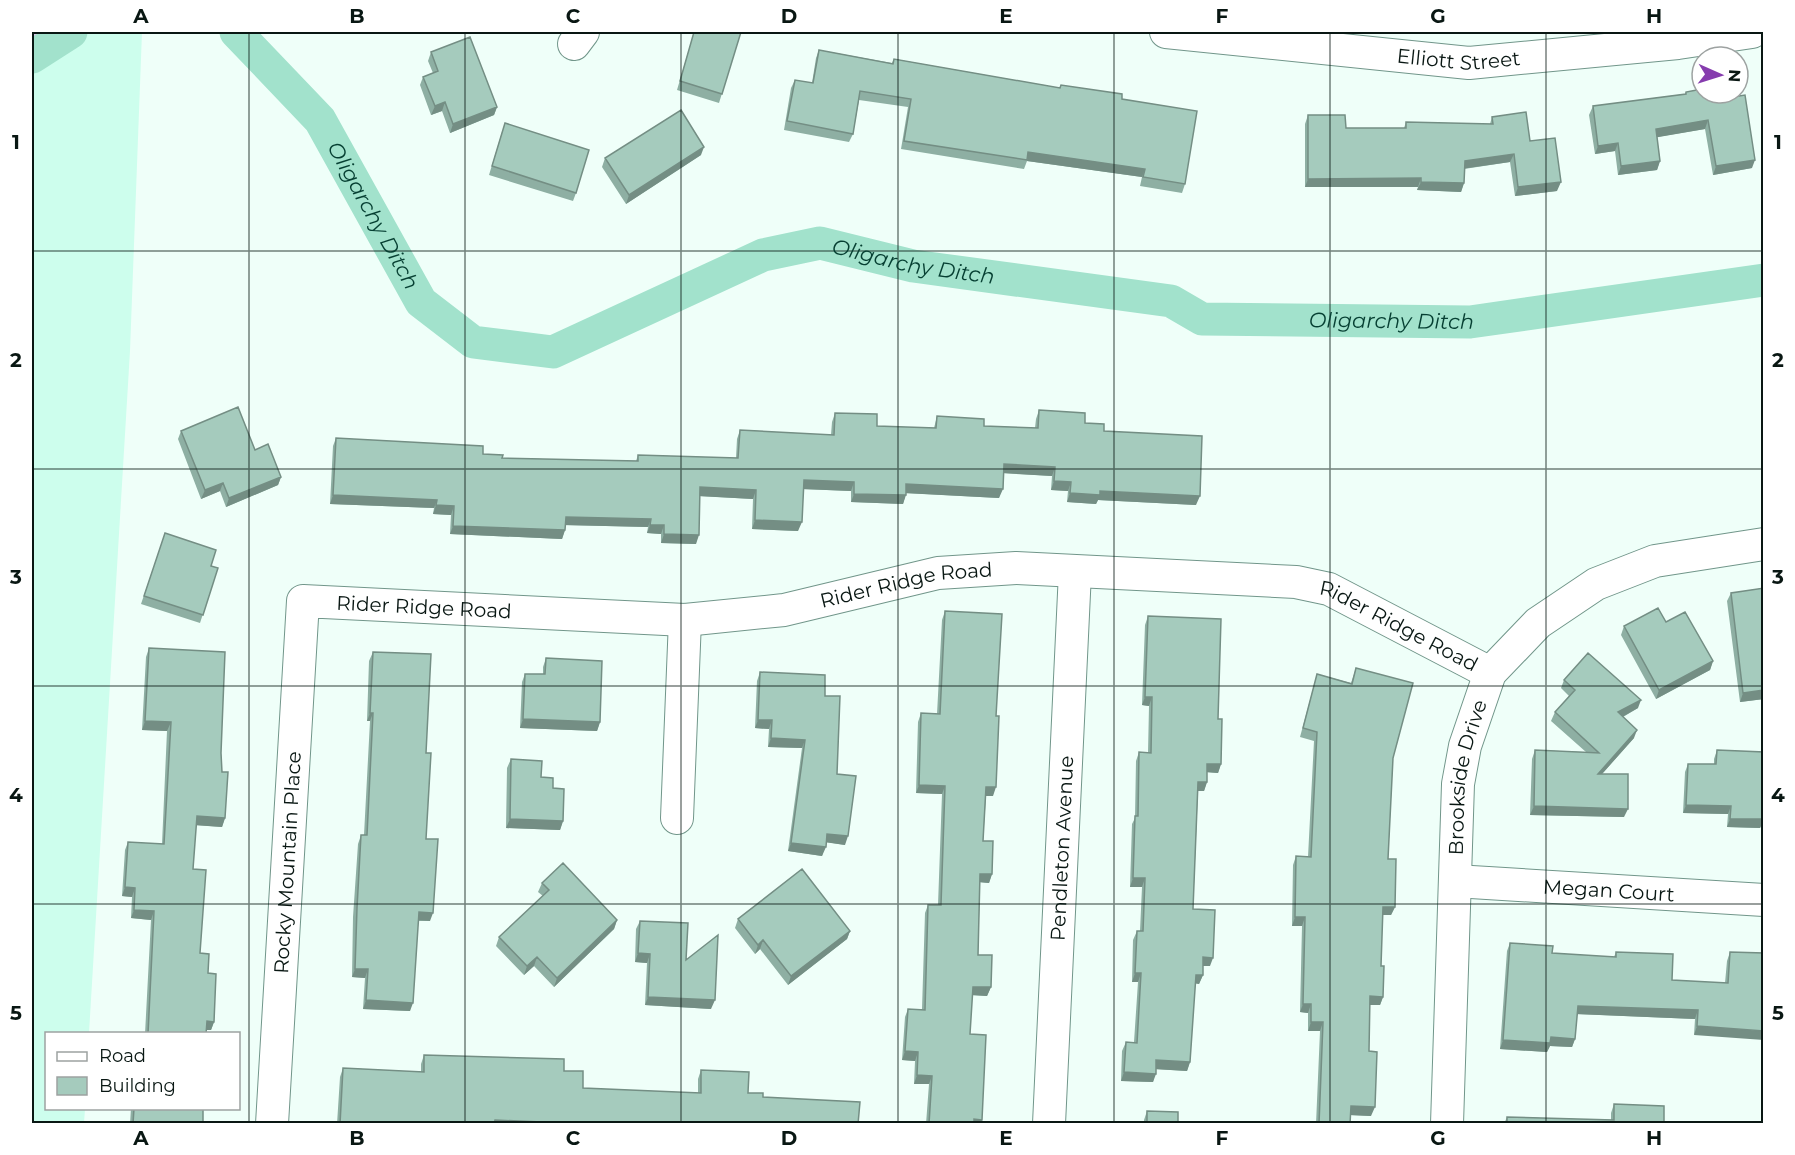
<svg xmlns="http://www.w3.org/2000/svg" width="1795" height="1155" font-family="Montserrat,sans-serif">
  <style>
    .built { fill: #cdfeed }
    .green { fill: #dac4e8 }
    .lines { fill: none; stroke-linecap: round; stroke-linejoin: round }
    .canal { stroke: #a2e2cc; stroke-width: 33 }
    .street-casing { stroke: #71968a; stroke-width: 34 }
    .street { stroke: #fff; stroke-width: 32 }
    .wall { fill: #8eafa3 }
    .shaded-wall { fill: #748e84 }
    .building { fill: #a5cbbd; stroke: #748e84; stroke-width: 1.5 }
    .grid { fill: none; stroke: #091713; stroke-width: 1.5; stroke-opacity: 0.55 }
    .labels { text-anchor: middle; stroke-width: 4.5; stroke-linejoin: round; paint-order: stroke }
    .street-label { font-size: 20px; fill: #091713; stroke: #fff }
    .water-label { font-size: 21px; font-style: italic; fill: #063f32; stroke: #fff }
    .neatline { fill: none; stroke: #091713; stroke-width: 2 }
    .grid-label { font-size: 20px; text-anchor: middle; font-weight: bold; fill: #091713 }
  </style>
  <rect width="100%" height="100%" fill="#effff9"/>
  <path class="built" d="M 71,32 L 142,32 L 130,351 L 89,1033 L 46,1034 L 46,1108 L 85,1109 L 84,1123 L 32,1124 L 32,57 Z"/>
  <path class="green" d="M 32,32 L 71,32 L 32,57 Z"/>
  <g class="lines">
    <g class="canal">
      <path id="s1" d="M 236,32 L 320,120 L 421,302 L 473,342 L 553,352 L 763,255 L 820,243 L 913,266 L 1171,301 L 1202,319 L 1470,322 L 1764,280"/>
      <path d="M 32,57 L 71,32"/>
    </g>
    <defs>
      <g id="street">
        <path id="s2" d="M 1166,32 L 1469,63 L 1678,43 L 1752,32"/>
        <path d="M 574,44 L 583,32"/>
        <path d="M 677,818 L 685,620"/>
        <path id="s3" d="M 1455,881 L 1764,900"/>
        <path id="s4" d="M 272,1124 L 303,601 L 685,620 L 784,610 L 938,573 L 1016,568 L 1296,582 L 1329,589 L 1490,673"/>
        <path id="s5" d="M 1049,1124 L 1075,572"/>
        <path id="s6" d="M 1447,1124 L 1458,784 L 1465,746 L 1490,673 L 1538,623 L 1596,584 L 1655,561 L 1764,544"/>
      </g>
    </defs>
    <use href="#street" class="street-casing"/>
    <use href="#street" class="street"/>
  </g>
  <path class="wall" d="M 694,32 L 741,32 L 719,103 L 677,90 Z
    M 819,50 L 892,63 L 894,59 L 1060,88 L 1061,85 L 1122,99 L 1185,184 L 1182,193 L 1140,186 L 1142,177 L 1027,161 L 1024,169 L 901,149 L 908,107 L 859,100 L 853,134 L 849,142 L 784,130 L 791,88 L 795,80 L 812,83 L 816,58 Z
    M 431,52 L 497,107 L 494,115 L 450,133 L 442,111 L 431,115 L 420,85 L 423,77 L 433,73 L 428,61 Z
    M 1686,92 L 1726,98 L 1752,168 L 1713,175 L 1705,129 L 1657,137 L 1660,161 L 1657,170 L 1618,175 L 1615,151 L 1595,154 L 1589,115 L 1593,106 L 1685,94 Z
    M 1308,115 L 1346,128 L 1404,128 L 1406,122 L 1490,124 L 1492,117 L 1530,141 L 1557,191 L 1515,196 L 1510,162 L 1464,169 L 1464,183 L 1461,192 L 1417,190 L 1418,187 L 1305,187 L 1305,124 Z
    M 502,132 L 576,193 L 573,201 L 489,175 Z
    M 701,155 L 626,204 L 602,167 L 605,158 Z
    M 1039,410 L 1085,423 L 1104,431 L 1196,505 L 1098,500 L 1096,504 L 1067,502 L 1068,491 L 1051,490 L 1052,476 L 1004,473 L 999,498 L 906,493 L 903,504 L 851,502 L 851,491 L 803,489 L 798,531 L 752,529 L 753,499 L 700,496 L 696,544 L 661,543 L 661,534 L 647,533 L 648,527 L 565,525 L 565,530 L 562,539 L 450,534 L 451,515 L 433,514 L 434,508 L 330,504 L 333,446 L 336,438 L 483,454 L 502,458 L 636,461 L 638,455 L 736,458 L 737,439 L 740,430 L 831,435 L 832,422 L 835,413 L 877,426 L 934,428 L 937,416 L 984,426 L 1035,428 L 1036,419 Z
    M 181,431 L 255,450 L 281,477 L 278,485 L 226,507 L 220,491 L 201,499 L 178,439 Z
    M 165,533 L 211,566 L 218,568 L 200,623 L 141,604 Z
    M 1764,588 L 1764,699 L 1740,702 L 1727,601 L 1731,593 Z
    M 945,611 L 996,716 L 993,796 L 986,796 L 983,841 L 992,874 L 989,883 L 980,882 L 978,955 L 991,987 L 987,996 L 972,995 L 970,1034 L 982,1120 L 980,1124 L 926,1124 L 929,1084 L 914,1084 L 915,1061 L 902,1060 L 905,1017 L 908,1009 L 922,1009 L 925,913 L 928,905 L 938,905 L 942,794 L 916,793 L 918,722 L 921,713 L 937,714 L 942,620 Z
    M 1148,616 L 1218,719 L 1221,764 L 1218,773 L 1207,772 L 1207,782 L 1204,791 L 1198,791 L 1193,909 L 1210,966 L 1203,966 L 1203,975 L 1199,984 L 1195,983 L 1190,1062 L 1187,1071 L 1156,1069 L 1153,1082 L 1121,1081 L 1122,1051 L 1126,1042 L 1134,1042 L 1138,982 L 1132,982 L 1133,940 L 1137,931 L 1140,931 L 1142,887 L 1130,887 L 1132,824 L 1135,818 L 1136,761 L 1139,752 L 1148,753 L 1149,706 L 1142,705 L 1145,625 Z
    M 1666,622 L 1713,661 L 1710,670 L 1656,699 L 1621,635 L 1624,626 Z
    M 149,648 L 221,753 L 225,818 L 222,827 L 196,825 L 193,869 L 200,953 L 208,973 L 214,1022 L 211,1030 L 206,1030 L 206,1034 L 145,1034 L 151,920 L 131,918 L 132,897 L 122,896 L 125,850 L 128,842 L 162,844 L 167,731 L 142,730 L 146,657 Z
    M 373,652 L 426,753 L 426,839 L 430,921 L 418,921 L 410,1011 L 363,1009 L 365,978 L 352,977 L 353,917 L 358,844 L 361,835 L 364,835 L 370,721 L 367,721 L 369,661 Z
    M 546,658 L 600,722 L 597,731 L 520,728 L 522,682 L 525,674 L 543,674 L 543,667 Z
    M 1356,668 L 1393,758 L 1388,859 L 1395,907 L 1391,915 L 1382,915 L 1381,966 L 1383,997 L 1380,1005 L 1369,1005 L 1369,1051 L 1371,1116 L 1351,1115 L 1350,1124 L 1316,1124 L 1320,1031 L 1308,1031 L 1308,1013 L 1300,1012 L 1302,926 L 1292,926 L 1293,865 L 1296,856 L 1308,857 L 1314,741 L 1300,737 L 1317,674 L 1351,683 Z
    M 760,672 L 825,696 L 837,774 L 845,845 L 826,842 L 822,856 L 788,851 L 802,748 L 768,747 L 769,729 L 755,728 L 757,681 Z
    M 1564,680 L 1638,708 L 1623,717 L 1634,738 L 1602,774 L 1624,817 L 1530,815 L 1532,759 L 1535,750 L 1586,752 L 1551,721 L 1555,712 L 1569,696 L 1561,688 Z
    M 1717,750 L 1764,752 L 1764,826 L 1761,826 L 1760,828 L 1727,827 L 1728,814 L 1683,813 L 1685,772 L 1688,764 L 1714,764 L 1714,759 Z
    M 511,759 L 541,777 L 553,788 L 563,821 L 560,830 L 506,828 L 507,768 Z
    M 542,883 L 617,920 L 614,929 L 554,987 L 534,966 L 524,975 L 496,946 L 499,937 L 543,896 L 538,892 Z
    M 738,919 L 850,931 L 847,939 L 788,985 L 760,949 L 755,954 L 735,928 Z
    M 640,921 L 686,960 L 711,1009 L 645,1005 L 647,963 L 635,962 L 636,929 Z
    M 1510,943 L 1552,953 L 1614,957 L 1616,952 L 1672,980 L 1725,983 L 1727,961 L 1730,952 L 1764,953 L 1694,1035 L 1695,1019 L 1577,1014 L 1575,1039 L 1572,1047 L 1550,1046 L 1547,1052 L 1500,1049 L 1507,951 Z
    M 424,1055 L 564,1071 L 583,1088 L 698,1093 L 698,1079 L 701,1070 L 748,1093 L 858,1124 L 337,1124 L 340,1077 L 343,1068 L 421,1072 L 421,1064 Z
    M 1614,1104 L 1664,1124 L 1504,1124 L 1507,1117 L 1611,1120 L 1611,1113 Z
    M 131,1108 L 203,1108 L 203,1124 L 130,1124 Z
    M 1147,1111 L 1178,1124 L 1144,1124 L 1144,1120 Z"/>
  <path class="shaded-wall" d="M 445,102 L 442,111 L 431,115 L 435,106 Z
    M 497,107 L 494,115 L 450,133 L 453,124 Z
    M 1708,120 L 1705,129 L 1653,138 L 1656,129 Z
    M 1618,143 L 1615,151 L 1595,154 L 1598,146 Z
    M 704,147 L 701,155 L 626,204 L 629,195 Z
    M 1028,152 L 1145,169 L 1142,177 L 1027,161 Z
    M 1514,154 L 1510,162 L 1461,169 L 1465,161 Z
    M 1755,160 L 1752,168 L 1713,175 L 1716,166 Z
    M 1660,161 L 1657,170 L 1618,175 L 1621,166 Z
    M 1421,178 L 1418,187 L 1305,187 L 1308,179 Z
    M 1421,182 L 1464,183 L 1461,192 L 1417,190 Z
    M 1561,182 L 1557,191 L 1515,196 L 1518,187 Z
    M 1004,464 L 1055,467 L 1052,476 L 1001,473 Z
    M 281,477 L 278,485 L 226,507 L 229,498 Z
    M 804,480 L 854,482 L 851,491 L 801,489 Z
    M 1054,481 L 1071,482 L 1068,491 L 1051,490 Z
    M 223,483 L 220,491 L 201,499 L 205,490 Z
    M 906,484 L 1003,489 L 999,498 L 903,493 Z
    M 700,487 L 756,490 L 753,499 L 697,496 Z
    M 1100,491 L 1200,496 L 1196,505 L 1098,500 L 1096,504 L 1067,502 L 1070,493 Z
    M 854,494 L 906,495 L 903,504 L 851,502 Z
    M 333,495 L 437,500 L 434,508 L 330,504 Z
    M 436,505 L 454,506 L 451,515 L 433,514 Z
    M 566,517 L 651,519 L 648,527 L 562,525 Z
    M 755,520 L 802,522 L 798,531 L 752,529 Z
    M 650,525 L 664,525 L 661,534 L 647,533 Z
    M 453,526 L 565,530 L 562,539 L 450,534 Z
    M 664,534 L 699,535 L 696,544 L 661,543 Z
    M 1713,661 L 1710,670 L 1656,699 L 1659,690 Z
    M 1764,690 L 1764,699 L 1740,702 L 1743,693 Z
    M 1145,697 L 1152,697 L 1149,706 L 1142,705 Z
    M 1641,700 L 1638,708 L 1615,721 L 1618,712 Z
    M 370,713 L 373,713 L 370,721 L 367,721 Z
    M 523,719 L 600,722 L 597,731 L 520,728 Z
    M 758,720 L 772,720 L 769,729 L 755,728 Z
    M 145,721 L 171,722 L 167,731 L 142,730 Z
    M 1637,730 L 1634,738 L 1594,783 L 1598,774 Z
    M 771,738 L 805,740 L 802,748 L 768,747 Z
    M 1207,764 L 1221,764 L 1218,773 L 1204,772 Z
    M 1198,782 L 1207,782 L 1204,791 L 1195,791 Z
    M 919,785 L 945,786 L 942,794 L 916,793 Z
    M 986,787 L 996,787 L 993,796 L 983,796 Z
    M 1686,805 L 1731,806 L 1728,814 L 1683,813 Z
    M 1534,806 L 1628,809 L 1624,817 L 1530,815 Z
    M 197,816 L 225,818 L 222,827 L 193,825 Z
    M 1764,817 L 1764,826 L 1761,826 L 1760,828 L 1727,827 L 1730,819 Z
    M 510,819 L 563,821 L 560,830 L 506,828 Z
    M 827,834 L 848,836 L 845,845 L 824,842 Z
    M 791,843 L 826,847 L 822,856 L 788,851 Z
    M 980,874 L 992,874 L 989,883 L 977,882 Z
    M 1133,878 L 1145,878 L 1142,887 L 1130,887 Z
    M 125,887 L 135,888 L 132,897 L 122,896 Z
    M 1383,907 L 1395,907 L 1391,915 L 1379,915 Z
    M 134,910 L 154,911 L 151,920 L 131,918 Z
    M 419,912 L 433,913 L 430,921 L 415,920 Z
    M 1295,917 L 1305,917 L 1302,926 L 1292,926 Z
    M 617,920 L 614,929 L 554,987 L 557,978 Z
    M 850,931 L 847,939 L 788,985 L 791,976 Z
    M 763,940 L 760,949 L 755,954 L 758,945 Z
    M 638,953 L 650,954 L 647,963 L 635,962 Z
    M 537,957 L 534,966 L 524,975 L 527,966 Z
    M 1203,957 L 1213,958 L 1210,966 L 1200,966 Z
    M 355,969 L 368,969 L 365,978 L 352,977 Z
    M 1135,973 L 1141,973 L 1138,982 L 1132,982 Z
    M 1196,975 L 1203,975 L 1199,984 L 1193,983 Z
    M 973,987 L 991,987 L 987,996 L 970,995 Z
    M 1370,996 L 1383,997 L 1380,1005 L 1366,1005 Z
    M 648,997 L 715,1000 L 711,1009 L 645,1005 Z
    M 366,1000 L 413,1003 L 410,1011 L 363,1009 Z
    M 1303,1004 L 1311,1004 L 1308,1013 L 1300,1012 Z
    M 1578,1006 L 1698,1010 L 1695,1019 L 1575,1014 Z
    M 207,1021 L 214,1022 L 211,1030 L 203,1030 Z
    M 1311,1022 L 1323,1022 L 1320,1031 L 1308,1031 Z
    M 1697,1026 L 1764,1031 L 1764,1040 L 1694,1035 Z
    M 1551,1037 L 1575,1039 L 1572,1047 L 1550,1046 L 1547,1052 L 1500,1049 L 1503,1040 Z
    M 905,1051 L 918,1052 L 915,1061 L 902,1060 Z
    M 1156,1060 L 1190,1062 L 1187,1071 L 1153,1069 Z
    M 1124,1072 L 1156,1074 L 1153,1082 L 1121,1081 Z
    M 917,1075 L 932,1076 L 929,1084 L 914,1084 Z
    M 1351,1106 L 1375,1107 L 1371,1116 L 1348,1115 Z
    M 974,1119 L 982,1120 L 980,1124 L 972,1124 Z
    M 495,1120 L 541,1122 L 540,1124 L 493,1124 Z"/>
  <path class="building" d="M 694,32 L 741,32 L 722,94 L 680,81 Z
    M 470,37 L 497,107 L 453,124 L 445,102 L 435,106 L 423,77 L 438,71 L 431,52 Z
    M 819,50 L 893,64 L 894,59 L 1060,88 L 1061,85 L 1122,94 L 1122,99 L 1197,111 L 1185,184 L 1143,177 L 1145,169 L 1028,152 L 1027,160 L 904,141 L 911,99 L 860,91 L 853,134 L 787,121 L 795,80 L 813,83 Z
    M 1702,89 L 1702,93 L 1726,93 L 1726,98 L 1745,95 L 1755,160 L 1716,166 L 1708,120 L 1656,129 L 1660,161 L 1621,166 L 1618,143 L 1598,146 L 1593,106 L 1686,94 L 1686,92 Z
    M 681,110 L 704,147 L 629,195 L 605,158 Z
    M 1526,112 L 1530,141 L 1555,138 L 1561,182 L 1518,187 L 1514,154 L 1465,161 L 1464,183 L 1421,182 L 1421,178 L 1308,179 L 1308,115 L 1345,115 L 1346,128 L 1406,128 L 1406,122 L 1493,124 L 1492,117 Z
    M 505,123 L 589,150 L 576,193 L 492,166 Z
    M 238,407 L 255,450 L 268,444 L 281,477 L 229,498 L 223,483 L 205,490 L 181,431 Z
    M 1039,410 L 1085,413 L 1085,423 L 1104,424 L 1104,431 L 1202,436 L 1200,496 L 1100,491 L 1100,495 L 1070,493 L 1071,482 L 1054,481 L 1055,467 L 1004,464 L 1003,489 L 906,484 L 906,495 L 854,494 L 854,482 L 804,480 L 802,522 L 755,520 L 756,490 L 700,487 L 699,535 L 664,534 L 664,525 L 650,525 L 651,519 L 566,517 L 565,530 L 453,526 L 454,506 L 436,505 L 437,500 L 333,495 L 336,438 L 483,446 L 483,454 L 503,455 L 502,458 L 638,461 L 638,455 L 738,458 L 740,430 L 834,435 L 835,413 L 877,414 L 877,426 L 936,428 L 937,416 L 984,419 L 984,426 L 1038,428 Z
    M 165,533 L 216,550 L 211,566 L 218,568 L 203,615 L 144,596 Z
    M 1764,588 L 1764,690 L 1743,693 L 1731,593 Z
    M 1658,608 L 1666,622 L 1685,612 L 1713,661 L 1659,690 L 1624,626 Z
    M 945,611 L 1002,614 L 996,716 L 999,716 L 996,787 L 986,787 L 983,841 L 993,841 L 992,874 L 980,874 L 978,955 L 992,955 L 991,987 L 973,987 L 970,1034 L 986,1035 L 982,1120 L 974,1119 L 974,1124 L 929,1124 L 932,1076 L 917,1075 L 918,1052 L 905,1051 L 908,1009 L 925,1010 L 928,905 L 941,905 L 945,786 L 919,785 L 921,713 L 940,714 Z
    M 1148,616 L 1221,619 L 1218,719 L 1222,719 L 1221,764 L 1207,764 L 1207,782 L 1198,782 L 1193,909 L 1215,910 L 1213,958 L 1203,957 L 1203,975 L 1196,975 L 1190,1062 L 1156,1060 L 1156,1074 L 1124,1072 L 1126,1042 L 1137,1043 L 1141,973 L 1135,973 L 1137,931 L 1143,931 L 1145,878 L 1133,878 L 1135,816 L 1138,816 L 1139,752 L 1151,753 L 1152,697 L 1145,697 Z
    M 149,648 L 225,652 L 221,753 L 222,772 L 228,772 L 225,818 L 197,816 L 193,869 L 206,870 L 200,953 L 209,954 L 208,973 L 216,974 L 214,1022 L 207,1021 L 206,1034 L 148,1034 L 154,911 L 134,910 L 135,888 L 125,887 L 128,842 L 164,844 L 171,722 L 145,721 Z
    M 373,652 L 431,654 L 426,753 L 431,753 L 426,839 L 438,839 L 433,913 L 419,912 L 413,1003 L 366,1000 L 368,969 L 355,969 L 357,908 L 361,835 L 367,835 L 373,713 L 370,713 Z
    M 1588,653 L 1641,700 L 1618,712 L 1637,730 L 1598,774 L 1628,774 L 1628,809 L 1534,806 L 1535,750 L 1599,753 L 1555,712 L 1575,690 L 1564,680 Z
    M 546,658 L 602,661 L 600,722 L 523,719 L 525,674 L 545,674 Z
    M 1356,668 L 1413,683 L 1393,758 L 1388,859 L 1396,859 L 1395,907 L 1383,907 L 1381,966 L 1384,966 L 1383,997 L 1370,996 L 1369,1051 L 1377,1052 L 1375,1107 L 1351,1106 L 1350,1124 L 1319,1124 L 1323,1022 L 1311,1022 L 1311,1004 L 1303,1004 L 1305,917 L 1295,917 L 1296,856 L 1311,857 L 1317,732 L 1303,728 L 1317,674 L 1352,684 Z
    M 760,672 L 825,675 L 825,696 L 840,696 L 837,774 L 856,776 L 848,836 L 827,834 L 826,847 L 791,843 L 805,740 L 771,738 L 772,720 L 758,720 Z
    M 1717,750 L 1764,752 L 1763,819 L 1730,819 L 1731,806 L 1686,805 L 1688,764 L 1716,764 Z
    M 511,759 L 542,761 L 541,777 L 553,778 L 553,788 L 564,789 L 563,821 L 510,819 Z
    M 563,863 L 617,920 L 557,978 L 537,957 L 527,966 L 499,937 L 549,890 L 542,883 Z
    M 802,869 L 850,931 L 791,976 L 763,940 L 758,945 L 738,919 Z
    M 640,921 L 688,923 L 686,960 L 718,935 L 715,1000 L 648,997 L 650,954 L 638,953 Z
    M 1510,943 L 1553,946 L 1552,953 L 1616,957 L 1616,952 L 1673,954 L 1672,980 L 1728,983 L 1730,952 L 1764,953 L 1764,1031 L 1697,1026 L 1698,1010 L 1578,1006 L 1575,1039 L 1551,1037 L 1550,1043 L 1503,1040 Z
    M 424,1055 L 564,1059 L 564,1071 L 583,1071 L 583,1088 L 701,1093 L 701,1070 L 749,1072 L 748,1093 L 763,1093 L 763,1097 L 860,1102 L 858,1124 L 541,1124 L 541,1122 L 495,1120 L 494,1124 L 340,1124 L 343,1068 L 424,1072 Z
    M 1614,1104 L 1664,1106 L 1664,1124 L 1507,1124 L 1507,1117 L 1614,1120 Z
    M 134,1108 L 203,1108 L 203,1124 L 133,1124 Z
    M 1147,1111 L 1178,1112 L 1178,1124 L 1147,1124 Z"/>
  <path class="grid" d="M 249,32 L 249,1124M 465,32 L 465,1124M 681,32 L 681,1124M 898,32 L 898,1124M 1114,32 L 1114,1124M 1330,32 L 1330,1124M 1546,32 L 1546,1124M 32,251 L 1764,251M 32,469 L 1764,469M 32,686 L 1764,686M 32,904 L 1764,904"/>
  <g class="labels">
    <g class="street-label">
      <text dy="7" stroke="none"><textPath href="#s2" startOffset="294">Elliott Street</textPath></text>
      <text dy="7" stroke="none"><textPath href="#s4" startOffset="1131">Rider Ridge Road</textPath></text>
      <text dy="7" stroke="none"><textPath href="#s4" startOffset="645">Rider Ridge Road</textPath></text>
      <text dy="7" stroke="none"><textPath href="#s4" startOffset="1635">Rider Ridge Road</textPath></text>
      <text dy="7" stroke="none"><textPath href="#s6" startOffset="348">Brookside Drive</textPath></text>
      <text dy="7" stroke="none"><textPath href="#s5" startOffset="276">Pendleton Avenue</textPath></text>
      <text dy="7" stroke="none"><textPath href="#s4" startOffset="262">Rocky Mountain Place</textPath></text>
      <text dy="7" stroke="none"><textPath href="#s3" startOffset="154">Megan Court</textPath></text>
    </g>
    <g class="water-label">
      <text dy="7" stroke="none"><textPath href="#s1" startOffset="231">Oligarchy Ditch</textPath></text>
      <text dy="7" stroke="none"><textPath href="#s1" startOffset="861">Oligarchy Ditch</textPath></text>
      <text dy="7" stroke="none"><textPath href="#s1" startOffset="1347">Oligarchy Ditch</textPath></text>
    </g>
  </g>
  <rect width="1795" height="1155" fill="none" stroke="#ffffff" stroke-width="66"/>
  <rect x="45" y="1032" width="195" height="78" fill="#ffffff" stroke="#9da2a1" stroke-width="1.5"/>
  <rect x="57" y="1052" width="30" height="9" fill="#ffffff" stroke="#9da2a1" stroke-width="1.5"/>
  <text x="99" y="1062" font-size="18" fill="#091713">Road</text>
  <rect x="57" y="1077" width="30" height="18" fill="#a5cbbd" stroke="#9da2a1" stroke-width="1.5"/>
  <text x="99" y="1092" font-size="18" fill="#091713">Building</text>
  <g transform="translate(1720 75) rotate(93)"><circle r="28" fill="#ffffff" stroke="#9da2a1" stroke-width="1.5"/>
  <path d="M0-4.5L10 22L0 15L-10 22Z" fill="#863cae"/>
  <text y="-9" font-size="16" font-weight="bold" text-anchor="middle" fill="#091713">N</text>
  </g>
  <rect x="33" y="33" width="1729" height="1089" class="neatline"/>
  <g class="grid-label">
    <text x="141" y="23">A</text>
    <text x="357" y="23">B</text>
    <text x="573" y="23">C</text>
    <text x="789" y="23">D</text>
    <text x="1006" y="23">E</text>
    <text x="1222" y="23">F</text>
    <text x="1438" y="23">G</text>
    <text x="1654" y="23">H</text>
    <text x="16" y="149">1</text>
    <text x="1778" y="149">1</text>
    <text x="16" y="367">2</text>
    <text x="1778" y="367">2</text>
    <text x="16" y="584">3</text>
    <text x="1778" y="584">3</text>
    <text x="16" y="802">4</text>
    <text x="1778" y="802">4</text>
    <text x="16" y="1020">5</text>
    <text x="1778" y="1020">5</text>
    <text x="141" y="1145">A</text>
    <text x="357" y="1145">B</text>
    <text x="573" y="1145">C</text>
    <text x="789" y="1145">D</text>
    <text x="1006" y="1145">E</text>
    <text x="1222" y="1145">F</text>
    <text x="1438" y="1145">G</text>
    <text x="1654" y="1145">H</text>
  </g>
</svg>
